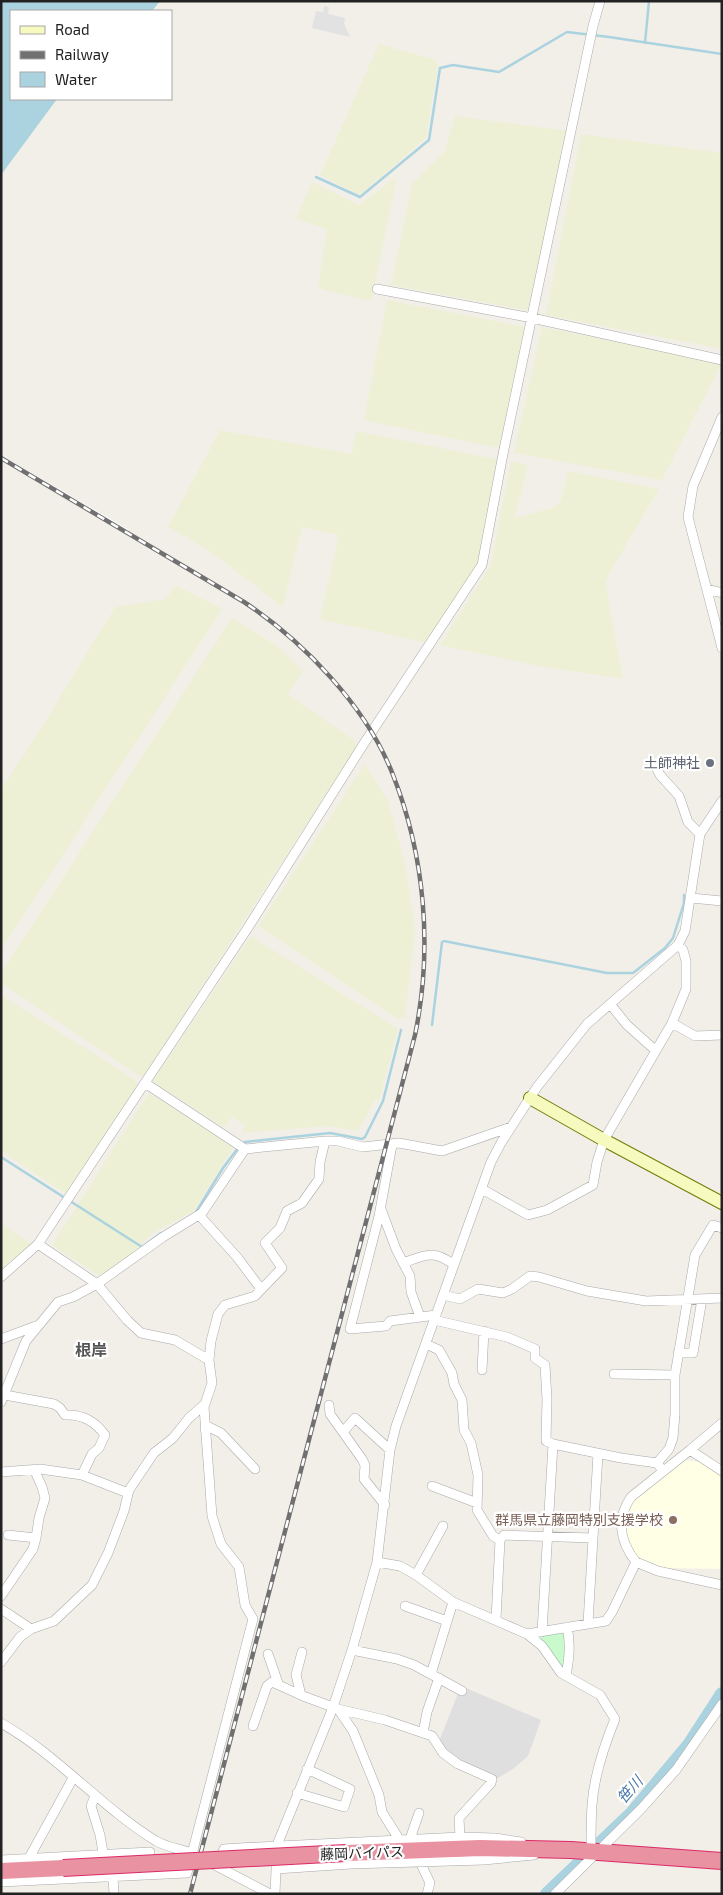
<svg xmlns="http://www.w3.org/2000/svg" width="723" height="1895" font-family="'Exo 2','Noto Sans JP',sans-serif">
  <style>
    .residential { fill: #e0dfdf }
    .education { fill: #ffffe5 }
    .farmland { fill: #eef0d5 }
    .park { fill: #c8facc }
    .parking { fill: #e2e2e2 }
    .water { fill: #aad3df }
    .pier { fill: #fff }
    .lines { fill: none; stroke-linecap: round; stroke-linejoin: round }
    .stream { stroke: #aad3df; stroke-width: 2.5 }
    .river { stroke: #aad3df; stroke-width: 14 }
    .street-casing { stroke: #a9a9a9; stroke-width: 10 }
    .secondary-casing { stroke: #707d05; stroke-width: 14 }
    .highway-casing { stroke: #dc2a67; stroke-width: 18 }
    .street { stroke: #fff; stroke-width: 9 }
    .secondary { stroke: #f7fabf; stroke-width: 12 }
    .highway { stroke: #e892a2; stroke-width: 16 }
    .rail-casing { stroke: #707070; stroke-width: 4.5 }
    .rail { stroke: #fff; stroke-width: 2.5; stroke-dasharray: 8; stroke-linecap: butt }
    .highway-bridge-casing { stroke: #dc2a67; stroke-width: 18; stroke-linecap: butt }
    .highway-bridge { stroke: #e892a2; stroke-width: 16 }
    .worship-dot { fill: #6b7280; stroke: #fff; stroke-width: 2 }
    .education-dot { fill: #8d6e63; stroke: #fff; stroke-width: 2 }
    .labels { text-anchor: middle; stroke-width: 4.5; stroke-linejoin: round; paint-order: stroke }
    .worship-label { font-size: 14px; fill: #5b616d; stroke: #fff; text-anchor: end }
    .education-label { font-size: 14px; fill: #785e54; stroke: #fff; text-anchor: end }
    .street-label { font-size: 14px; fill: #222; stroke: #fff }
    .water-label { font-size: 15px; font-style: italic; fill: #4a7aab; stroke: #fff }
    .quarter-label { font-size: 16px; font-weight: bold; fill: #555; stroke: #fff }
  </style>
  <rect width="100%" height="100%" fill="#f2efe9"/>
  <path class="residential" d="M 461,1686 L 541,1720 L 528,1756 L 513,1769 L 498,1778 L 495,1779 L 462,1764 L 438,1744 Z"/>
  <path class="education" d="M 686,1460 L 700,1462 L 722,1476 L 722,1569 L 663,1568 L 634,1557 L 623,1527 L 626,1512 L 632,1502 Z"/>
  <path class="farmland" d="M 379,44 L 436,60 L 438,66 L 426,138 L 360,195 L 320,175 Z
    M 455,116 L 568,131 L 530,311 L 391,285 L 412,184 L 444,152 Z
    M 581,134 L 722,153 L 722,349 L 546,315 Z
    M 397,176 L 372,299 L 367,300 L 323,290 L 318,286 L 327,229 L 296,219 L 312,182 L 359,205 Z
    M 387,300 L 525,327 L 502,449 L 364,420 Z
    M 542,327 L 722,363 L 662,480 L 514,453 Z
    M 220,430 L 352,454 L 356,431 L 500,460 L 478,564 L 427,643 L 320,619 L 339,535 L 302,527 L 283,607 L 207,549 L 168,527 Z
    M 511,461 L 528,465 L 520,499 L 514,517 L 524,516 L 551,508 L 559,503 L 563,494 L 568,471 L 659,489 L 605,581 L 623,679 L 533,665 L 440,645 L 491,565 Z
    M 175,585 L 221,608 L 219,614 L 1,950 L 1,790 L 40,730 L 115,607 L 166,599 Z
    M 232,618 L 276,645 L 303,672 L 287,694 L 354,740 L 357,746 L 144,1076 L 139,1076 L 1,983 L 1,973 Z
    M 365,764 L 388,801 L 406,867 L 415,932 L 405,1018 L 400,1017 L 399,1020 L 258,926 Z
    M 251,936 L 398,1029 L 379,1101 L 375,1100 L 358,1131 L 328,1126 L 241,1133 L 245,1125 L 232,1117 L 225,1127 L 223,1127 L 155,1083 L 154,1079 Z
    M 1,995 L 137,1081 L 136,1089 L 68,1195 L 1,1151 Z
    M 149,1093 L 234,1146 L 194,1211 L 154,1232 L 133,1253 L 102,1277 L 52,1245 Z
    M 1,1224 L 30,1243 L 29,1246 L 1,1271 Z"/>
  <path class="park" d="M 564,1632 L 566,1642 L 564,1671 L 537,1638 Z"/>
  <path class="parking" d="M 324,6 L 329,7 L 328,14 L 345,18 L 344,23 L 350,37 L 312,28 L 316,11 L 323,12 Z"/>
  <path class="water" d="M 1,1 L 160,1 L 152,11 L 11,11 L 11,99 L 57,99 L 1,175 Z"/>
  <path class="pier" d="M 1,455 L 129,530 L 127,534 L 1,460 Z"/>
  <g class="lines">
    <path class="stream" d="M 645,43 L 649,1
      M 316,177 L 360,197 L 429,140 L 440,68 L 453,65 L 499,72 L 567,32 L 609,37 L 722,54
      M 432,1025 L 442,942 L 444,941 L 607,973 L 633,973 L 665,948 L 673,938 L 684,903 L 684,895
      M 242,1144 L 245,1142 L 330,1133 L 362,1139 L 365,1137 L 383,1101 L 401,1030
      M 1,1157 L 65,1198
      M 70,1201 L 142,1247 L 161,1233
      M 196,1212 L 223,1168 L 238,1148"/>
    <path class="river" d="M 547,1894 L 632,1813 L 689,1745 L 722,1694"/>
    <defs>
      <path id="street" d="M 377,289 L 532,318 L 722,360
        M 722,417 L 693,486 L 688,517 L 722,648
        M 707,589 L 722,593
        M 656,767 L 660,775 L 679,796 L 688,822 L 700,834
        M 691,898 L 722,901
        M 610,1004 L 627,1025 L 655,1050
        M 672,1023 L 695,1036 L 722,1035
        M 145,1083 L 245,1149 L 325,1141 L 338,1141 L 363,1147 L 399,1143 L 442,1151 L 511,1127
        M 392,1145 L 379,1216 L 350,1329 L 386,1326 L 390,1321 L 436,1315
        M 482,1189 L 528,1215 L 547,1210 L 593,1185 L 597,1162 L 604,1140 L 672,1023 L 686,989 L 686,961 L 683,950 L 678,945
        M 381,1209 L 396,1249 L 410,1276 L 411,1292 L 420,1317
        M 199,1215 L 237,1257 L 261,1289
        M 38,1244 L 97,1284 L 127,1320 L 141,1333 L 175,1340 L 209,1360
        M 403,1263 C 425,1255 434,1249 454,1265
        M 1,1277 L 38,1244 L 249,926 L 363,745 L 482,565 L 503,454 L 593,26 L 600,1
        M 443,1295 L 460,1299 L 478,1289 L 503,1293 L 512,1289 L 530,1276 L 539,1277 L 587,1291 L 646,1301 L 722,1298
        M 434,1320 L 507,1337 L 535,1349 L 535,1358 L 545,1365 L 547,1399 L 546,1441 L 553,1444 L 621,1458 L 657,1463 L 663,1471
        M 1,1339 L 36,1326
        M 426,1344 L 439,1350 L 452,1373 L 454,1384 L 462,1400 L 464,1430 L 471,1443 L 478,1475 L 477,1510 L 493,1536 L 500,1540 L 496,1619
        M 678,1353 L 693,1353 L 702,1299
        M 482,1370 L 484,1331
        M 614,1374 L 675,1375
        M 5,1395 L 54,1404 L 60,1408 L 65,1415 C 82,1414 95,1421 105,1435 L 99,1448 L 92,1454 L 82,1475
        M 1,1402 L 26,1341 L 58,1302 L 73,1297 L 97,1284 L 163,1237 L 202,1213 L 245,1149
        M 329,1405 L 330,1414 L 362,1459 L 365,1465 L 364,1479 L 385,1505
        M 205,1430 L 209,1427 L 221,1433 L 255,1469
        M 343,1432 L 355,1418 L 390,1450
        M 690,1450 L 722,1423
        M 657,1463 L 669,1449 L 673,1438 L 675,1414 L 675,1375 L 695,1255 L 713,1225 L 722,1228
        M 1,1472 L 40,1469 L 82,1475 L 128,1493
        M 432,1486 L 477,1503
        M 8,1535 L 36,1538
        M 500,1540 L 504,1535 L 592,1538
        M 377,1562 L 400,1566 L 416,1575 L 453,1602 L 527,1634 L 542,1646 L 561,1673 L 600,1695 L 615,1719 C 604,1746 594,1775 592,1805 C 591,1820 591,1836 591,1851
        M 636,1562 C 620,1542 616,1519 631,1497 L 690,1450 L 722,1471
        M 416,1575 L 443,1526
        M 1,1596 L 33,1549 L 36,1538 L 39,1518 L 45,1498 L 42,1487 L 34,1469
        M 405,1606 L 447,1621
        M 1,1609 L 31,1629
        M 588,1623 L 598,1454
        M 542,1632 L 553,1444
        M 527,1634 L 606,1621 L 612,1612 L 636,1562 L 658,1571 L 722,1585
        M 352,1650 L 397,1659 L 414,1665 L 462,1691
        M 268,1654 L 278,1683
        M 1,1662 L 20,1637 L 31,1629 L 54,1621 L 92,1585 L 108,1553 L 124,1511 L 129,1490 L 154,1453 L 173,1438 L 189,1418 L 205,1404
        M 431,1674 L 453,1602
        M 566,1676 C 569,1659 571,1644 567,1627
        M 301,1695 L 296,1675 L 302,1652
        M 338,1709 L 353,1731 L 379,1795 L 382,1812 L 399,1839
        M 1,1723 C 56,1754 101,1807 156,1841 C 168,1848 183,1849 196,1855
        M 253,1726 L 267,1686 L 272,1682 L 303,1696 L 338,1709 L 385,1720 L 432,1736 L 443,1753 L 458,1764 L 492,1779 L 491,1783 L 459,1818 L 460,1837
        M 423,1733 L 427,1712 L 439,1678
        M 297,1793 L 344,1807 L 350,1789 L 307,1769
        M 95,1796 L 91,1806 L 100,1835 L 104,1858
        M 410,1839 L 419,1813
        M 29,1858 L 73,1778
        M 1,1860 L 150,1852
        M 209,1862 L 270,1894
        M 219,1862 L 224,1849 L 238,1848 L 460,1837 L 495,1838 L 521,1842
        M 420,1862 L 430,1883 L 427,1894
        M 276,1869 L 351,1864 L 484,1860 L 534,1855
        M 113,1877 L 114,1894
        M 1,1882 L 187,1873 L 253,1619 L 245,1605 L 239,1567 L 221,1544 L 212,1516 L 204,1407 L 212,1383 L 209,1360 L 211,1341 L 218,1314 L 225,1305 L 255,1296 L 282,1268 L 265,1243 L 280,1228 L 287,1211 L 302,1203 L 319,1179 L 320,1162 L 325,1141
        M 275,1894 L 277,1845 L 332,1710 L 352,1650 L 377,1562 L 390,1450 L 396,1426 L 491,1162 L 501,1143 L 537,1087 L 587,1024 L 678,945 L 685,931 L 700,834 L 722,801
        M 555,1894 L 641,1809 L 676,1770 L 722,1704"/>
      <path id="secondary" d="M 530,1098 L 604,1140 L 722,1203"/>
      <path id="highway" d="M 346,1853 L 480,1848 L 571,1850 L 722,1861
        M 1,1871 L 63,1868"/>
    </defs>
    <use href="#street" class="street-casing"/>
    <use href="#secondary" class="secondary-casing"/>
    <use href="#highway" class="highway-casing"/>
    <use href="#street" class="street"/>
    <use href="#secondary" class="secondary"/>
    <use href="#highway" class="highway"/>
    <defs>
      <path id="rail" d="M 1,458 L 244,602 C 303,641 367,707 393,775 C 425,856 433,949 415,1035 L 190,1894"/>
    </defs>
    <use href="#rail" class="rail-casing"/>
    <use href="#rail" class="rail"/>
    <defs>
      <path id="highway-bridge" d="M 63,1868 L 346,1853"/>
    </defs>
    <use href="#highway-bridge" class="highway-bridge-casing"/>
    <use href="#highway-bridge" class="highway-bridge"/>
  </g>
  <circle class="worship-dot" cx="710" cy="763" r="5"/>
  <circle class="education-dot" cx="673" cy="1520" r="5"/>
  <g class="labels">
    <g class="worship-label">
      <text x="700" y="768">土師神社</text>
    </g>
    <g class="education-label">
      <text x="663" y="1525">群馬県立藤岡特別支援学校</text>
    </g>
    <g class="street-label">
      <text transform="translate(362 1853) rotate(-2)" y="5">藤岡バイパス</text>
    </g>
    <g class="water-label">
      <text transform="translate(630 1790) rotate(-49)" y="5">笹川</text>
    </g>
    <g class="quarter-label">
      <text x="91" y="1356">根岸</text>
    </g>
  </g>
  <rect width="723" height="1895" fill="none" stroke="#222222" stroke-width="5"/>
  <rect x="10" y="10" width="162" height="90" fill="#ffffff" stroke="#a7a7a7"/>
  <rect x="20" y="26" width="25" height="8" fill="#f7fabf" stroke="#a7a7a7"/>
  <text x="55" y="35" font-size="15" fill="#222222">Road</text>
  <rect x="20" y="51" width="25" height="8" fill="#707070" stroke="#a7a7a7"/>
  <text x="55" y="60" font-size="15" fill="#222222">Railway</text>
  <rect x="20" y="72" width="25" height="15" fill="#aad3df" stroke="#a7a7a7"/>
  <text x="55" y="85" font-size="15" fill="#222222">Water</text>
</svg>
